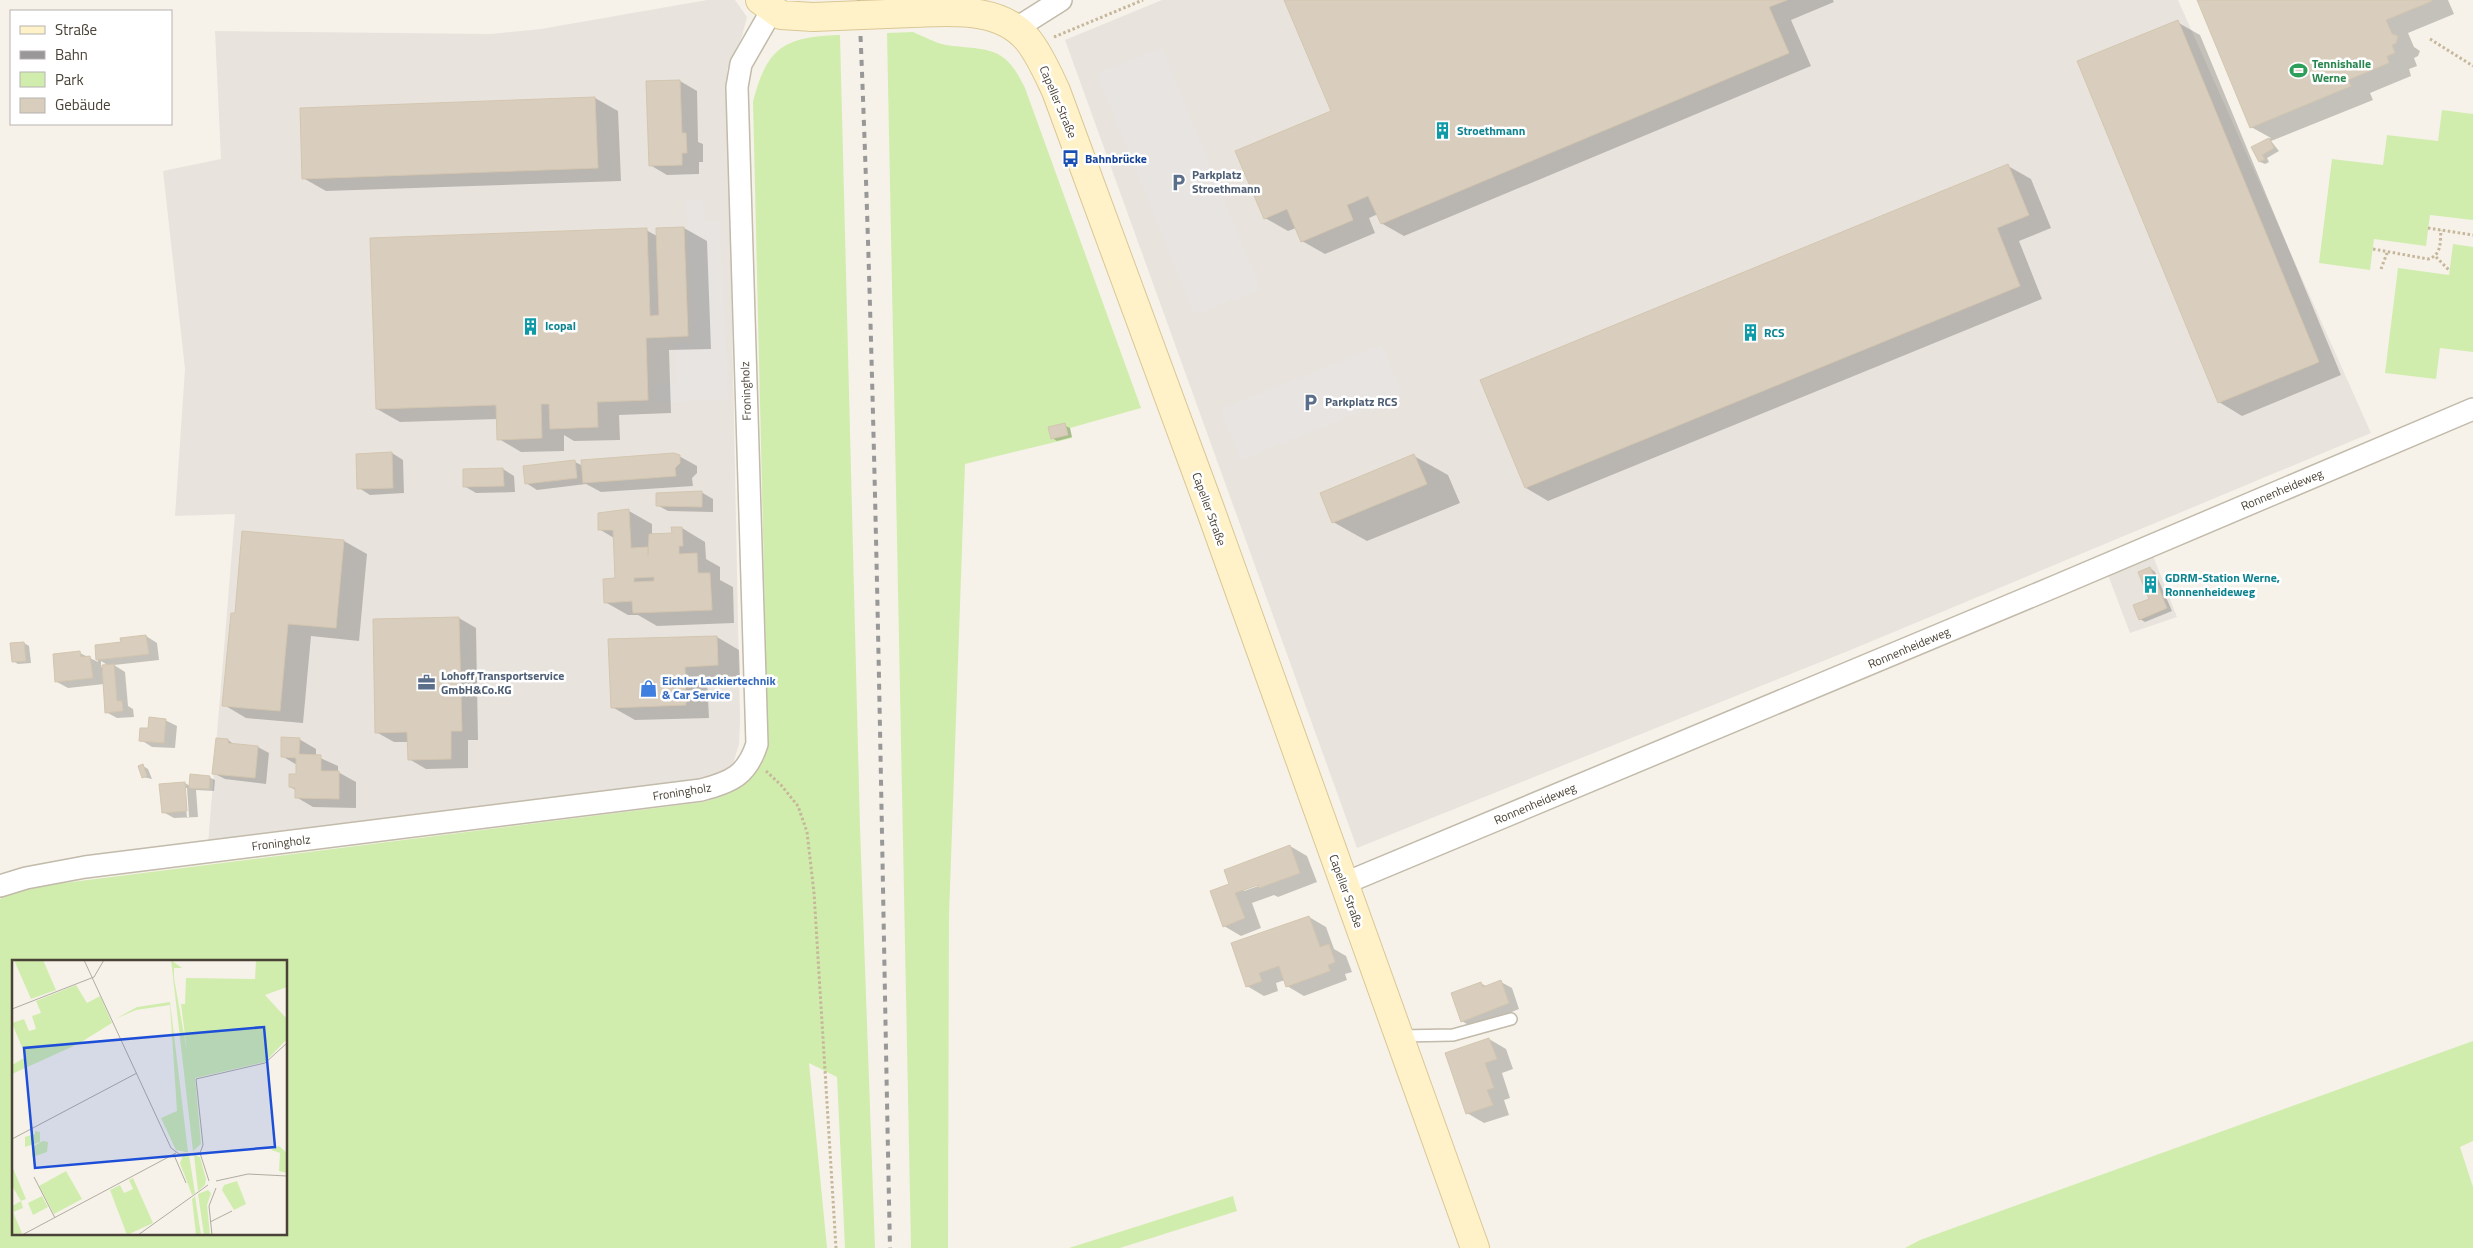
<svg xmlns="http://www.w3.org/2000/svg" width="2473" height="1248" font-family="'Titillium Web',sans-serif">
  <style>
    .industrial { fill: #e8e3dd }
    .green { fill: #d1edae; fill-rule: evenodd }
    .parking { fill: #e7e4e1 }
    .shadow { fill: #0003; fill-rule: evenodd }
    .building { fill: #d9cebd; stroke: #d4c6af; fill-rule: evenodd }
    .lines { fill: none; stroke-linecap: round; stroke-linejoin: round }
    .lane-casing { stroke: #c2baaa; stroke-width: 14 }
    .street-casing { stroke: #c2baaa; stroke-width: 24 }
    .secondary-casing { stroke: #dac794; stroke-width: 30 }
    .path { stroke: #c6b69a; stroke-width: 3; stroke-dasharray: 2.5 2.5; stroke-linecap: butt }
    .lane { stroke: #fff; stroke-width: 11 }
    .street { stroke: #fff; stroke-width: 21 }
    .secondary { stroke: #fff2c9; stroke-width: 28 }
    .rail { stroke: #989898; stroke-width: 4; stroke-dasharray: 6 6; stroke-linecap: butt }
    .secondary-bridge-casing { stroke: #dac794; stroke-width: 30; stroke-linecap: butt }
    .secondary-bridge { stroke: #fff2c9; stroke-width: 28 }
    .labels { text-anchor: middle; stroke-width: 5; stroke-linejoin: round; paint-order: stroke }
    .leisure-label { font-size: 12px; font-weight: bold; fill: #27864d; stroke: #fff; text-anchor: start }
    .street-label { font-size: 12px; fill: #4a4236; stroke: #fff }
    .culture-label { font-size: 12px; font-weight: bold; fill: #0d838f; stroke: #fff; text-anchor: start }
    .transit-label { font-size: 12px; font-weight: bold; fill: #164399; stroke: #fff; text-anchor: start }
    .service-label { font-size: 12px; font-weight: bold; fill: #4e5e75; stroke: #fff; text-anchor: start }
    .shop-label { font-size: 12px; font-weight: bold; fill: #366cbe; stroke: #fff; text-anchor: start }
    .inset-road { fill: none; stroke: #b1aca1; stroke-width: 1 }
    .view { fill: #1d4ed8; fill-opacity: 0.15; stroke: #1d4ed8; stroke-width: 2.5 }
    .inset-edge { fill: none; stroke: #4a4236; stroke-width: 2.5 }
  </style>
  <rect width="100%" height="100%" fill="#f6f2e9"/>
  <path class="industrial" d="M 707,0 L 735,0 L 747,17 L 742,36 L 727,70 L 740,721 L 739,744 L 733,764 L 720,774 L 700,779 L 208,844 L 235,514 L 175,516 L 185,369 L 163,171 L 221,159 L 215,31 L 491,34 L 541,29 Z
    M 1162,0 L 2178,0 L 2371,433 L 1853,649 L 1357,848 L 1065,40 Z
    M 2153,556 L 2177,617 L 2130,633 L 2108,575 Z"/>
  <path class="green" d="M 913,32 C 923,36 935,43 946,45 C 989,51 1004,44 1025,88 L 1141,408 L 1070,428 L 1072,438 L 965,464 L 949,916 L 948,1248 L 911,1248 L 887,33 Z
    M 840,35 L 860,827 L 875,1248 L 845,1248 L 837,1077 L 809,1063 L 827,1248 L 0,1248 L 0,899 L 21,888 L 40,886 L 703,802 C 739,792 755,783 768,746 L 753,102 C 767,46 785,37 840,35 ZM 14,962 L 286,962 L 286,1234 L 14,1234 Z
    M 2442,110 L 2473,114 L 2473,220 L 2430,215 L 2426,246 L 2374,239 L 2370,270 L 2319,263 L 2332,159 L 2383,165 L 2387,135 L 2438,141 Z
    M 2453,244 L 2473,247 L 2473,352 L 2440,348 L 2436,379 L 2385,373 L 2398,268 L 2449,275 Z
    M 2473,1041 L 2473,1141 L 2460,1147 L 2473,1187 L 2473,1248 L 1905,1248 L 1920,1240 Z
    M 1233,1196 L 1237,1211 L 1120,1248 L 1069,1248 Z"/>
  <path class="parking" d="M 1162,48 L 1260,289 L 1195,315 L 1097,74 Z
    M 703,199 L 704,222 L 720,221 L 728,399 L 654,403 L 653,384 L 677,383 L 675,343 L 693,342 L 686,200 Z
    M 1382,345 L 1402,395 L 1241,460 L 1221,409 Z"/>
  <path class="shadow" d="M 1285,0 L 1833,0 L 1834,2 L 1791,20 L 1811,66 L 1404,236 L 1381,223 L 1378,214 L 1369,218 L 1375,233 L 1325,254 L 1302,241 L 1296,228 L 1288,231 L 1265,218 L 1332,112 Z
    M 2198,0 L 2448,0 L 2454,14 L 2408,33 L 2414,47 L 2420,51 L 2418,56 L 2414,58 L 2417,66 L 2409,69 L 2411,76 L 2370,93 L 2373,100 L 2271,141 L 2279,151 L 2267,158 L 2269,162 L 2265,164 L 2260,162 L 2253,148 L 2271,138 L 2251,127 Z
    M 2177,22 L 2200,35 L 2341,375 L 2242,416 L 2219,402 Z
    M 680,81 L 697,91 L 698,142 L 703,144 L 703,162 L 699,162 L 699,174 L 667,175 L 650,165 Z
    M 595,98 L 618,111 L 621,181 L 326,191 L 303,178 Z
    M 2008,166 L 2031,179 L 2051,228 L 2019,241 L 2042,299 L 1548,501 L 1526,488 Z
    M 684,228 L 707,241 L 711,349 L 669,350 L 671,413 L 619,415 L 620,440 L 574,441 L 564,435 L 564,451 L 521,452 L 499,439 L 498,419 L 400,422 L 377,409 L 646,230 L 657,236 Z
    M 1064,425 L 1070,428 L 1072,437 L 1057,441 L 1052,438 Z
    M 392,453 L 403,460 L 404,493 L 370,495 L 359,488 Z
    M 679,456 L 697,466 L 697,473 L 692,478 L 693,486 L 601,492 L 586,484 L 537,490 L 526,483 L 575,462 L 583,466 Z
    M 1414,456 L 1448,475 L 1460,503 L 1367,541 L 1333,522 Z
    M 503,469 L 514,476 L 515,492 L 476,493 L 464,486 Z
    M 701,492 L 713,499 L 713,512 L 668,511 L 657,505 Z
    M 629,511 L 652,524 L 652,535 L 673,535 L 682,528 L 705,542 L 706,559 L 720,567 L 720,580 L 733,587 L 734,623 L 657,626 L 638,615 L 628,615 L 605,602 L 616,579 L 614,538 L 599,529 Z
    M 243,532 L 344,541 L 367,554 L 359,641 L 311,636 L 303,723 L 246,718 L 224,705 L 236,615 Z
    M 2150,568 L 2155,572 L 2172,611 L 2145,622 L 2140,619 L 2150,599 Z
    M 459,618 L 476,628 L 478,740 L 468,740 L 468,768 L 426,769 L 409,759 L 409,742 L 394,742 L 376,732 Z
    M 146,636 L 157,643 L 159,660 L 114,665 L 125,672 L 128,706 L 133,709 L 134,717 L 117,718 L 106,712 L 104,684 L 68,688 L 57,682 L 80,653 L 98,662 L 96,646 L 122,644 ZM 101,661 L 109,666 L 101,667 Z
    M 717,637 L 739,650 L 740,678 L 707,679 L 709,718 L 635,720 L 612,707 Z
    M 24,643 L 29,646 L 31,663 L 18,664 L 13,661 Z
    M 165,720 L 177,726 L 175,748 L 152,747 L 141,740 L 149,730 Z
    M 299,739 L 316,749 L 316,756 L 338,766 L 338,772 L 356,782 L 356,808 L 313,807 L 296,797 L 296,790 L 290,787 L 297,775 L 297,765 L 282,756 Z
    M 228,740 L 235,745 L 258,747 L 269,753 L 266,784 L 225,779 L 213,773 Z
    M 143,766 L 148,769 L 152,779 L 143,777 Z
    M 209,777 L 215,780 L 214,791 L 196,790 L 198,817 L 174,818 L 163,812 L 185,783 L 190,786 ZM 184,788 L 187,788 L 189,817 L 187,817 Z
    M 1290,846 L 1307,856 L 1317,882 L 1278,897 L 1274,895 L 1252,903 L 1261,928 L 1241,936 L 1224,926 L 1231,884 ZM 1264,881 L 1264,884 L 1244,891 L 1244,888 Z
    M 1309,917 L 1326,927 L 1334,949 L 1346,956 L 1352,972 L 1345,974 L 1347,980 L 1304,996 L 1287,986 L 1285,980 L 1276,983 L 1278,991 L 1264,996 L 1247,986 Z
    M 1501,982 L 1512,988 L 1519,1009 L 1473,1028 L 1462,1021 L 1481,983 L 1487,987 Z
    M 1489,1039 L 1506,1049 L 1513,1069 L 1502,1073 L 1510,1098 L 1504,1100 L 1509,1115 L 1484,1123 L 1467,1113 Z"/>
  <path class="building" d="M 1284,0 L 1787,0 L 1769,7 L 1789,53 L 1381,224 L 1368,196 L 1347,205 L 1353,220 L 1301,242 L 1287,209 L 1264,219 L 1235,151 L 1331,111 Z
    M 2197,0 L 2431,0 L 2432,1 L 2386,20 L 2392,34 L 2398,36 L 2396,43 L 2392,45 L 2395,53 L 2387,56 L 2389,63 L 2348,80 L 2351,86 L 2250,128 Z
    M 2178,20 L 2319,362 L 2218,403 L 2077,61 Z
    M 680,80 L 682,133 L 686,133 L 687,153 L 682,153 L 682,165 L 649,166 L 646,81 Z
    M 595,97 L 598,168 L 302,179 L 300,108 Z
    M 2269,138 L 2274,148 L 2262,155 L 2265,159 L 2259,162 L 2251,147 Z
    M 2008,164 L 2029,215 L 1997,228 L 2020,286 L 1525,488 L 1480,380 Z
    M 684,227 L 688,336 L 646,338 L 648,400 L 597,402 L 598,427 L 550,429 L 549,404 L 541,404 L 542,438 L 497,440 L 496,405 L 376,409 L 370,238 L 647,228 L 650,316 L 659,315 L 656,228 Z
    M 1065,423 L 1068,435 L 1051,439 L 1048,427 Z
    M 392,452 L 393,488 L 357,489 L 356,454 Z
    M 674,453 L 680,455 L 680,463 L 675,468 L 676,476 L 583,483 L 581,460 Z
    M 1414,454 L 1427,484 L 1332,523 L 1320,493 Z
    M 575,460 L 577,478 L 525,484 L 523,466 Z
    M 503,468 L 504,486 L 463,487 L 463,469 Z
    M 702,491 L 702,507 L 656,506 L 656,493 Z
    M 629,509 L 631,548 L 648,547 L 648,555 L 649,534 L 672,533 L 671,527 L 682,527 L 683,546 L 679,546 L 679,554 L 697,553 L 698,573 L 710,573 L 712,610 L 633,613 L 632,601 L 604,603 L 603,579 L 615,578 L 613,530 L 598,530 L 598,513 ZM 654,577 L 654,581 L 634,582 L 634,578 Z
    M 242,531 L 344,540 L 336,628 L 288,624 L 280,711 L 222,706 L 231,613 L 235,613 Z
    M 2150,567 L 2167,608 L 2139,620 L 2133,605 L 2149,599 L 2138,572 Z
    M 459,617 L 462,731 L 451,731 L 451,759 L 408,760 L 407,732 L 375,733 L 373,619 Z
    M 146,635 L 149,654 L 96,660 L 95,645 L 121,642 L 120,638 Z
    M 717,636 L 718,665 L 685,667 L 686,705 L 611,708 L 608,639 Z
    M 24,642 L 26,661 L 12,662 L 10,643 Z
    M 80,651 L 81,657 L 90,656 L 93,678 L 55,682 L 53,654 Z
    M 114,664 L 117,701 L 122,701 L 123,711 L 105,713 L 102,665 Z
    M 149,717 L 166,719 L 164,743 L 139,741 L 140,728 L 148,728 Z
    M 281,737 L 300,738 L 299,754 L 321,755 L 321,771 L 339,771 L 339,799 L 295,798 L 295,788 L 289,787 L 289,774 L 296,774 L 296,758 L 281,757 Z
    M 216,738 L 228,739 L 228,743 L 258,746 L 255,778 L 212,774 Z
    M 143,764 L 147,776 L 142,778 L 138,766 Z
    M 190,774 L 210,776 L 209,789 L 189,788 Z
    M 185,782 L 187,811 L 162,813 L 159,784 Z
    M 1290,845 L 1300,873 L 1259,888 L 1258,885 L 1235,893 L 1245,918 L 1223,927 L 1210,891 L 1229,884 L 1224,870 Z
    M 1309,916 L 1320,947 L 1329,944 L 1335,962 L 1328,965 L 1330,971 L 1286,987 L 1279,966 L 1259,973 L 1262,981 L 1246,987 L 1231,943 Z
    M 1501,980 L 1509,1003 L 1461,1022 L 1451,993 L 1481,982 L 1483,987 Z
    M 1489,1038 L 1497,1059 L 1485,1063 L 1494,1088 L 1487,1090 L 1493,1105 L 1466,1114 L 1445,1053 Z"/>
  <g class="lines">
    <defs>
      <path id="lane" d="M 1400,1036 L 1453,1035 L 1511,1019"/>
      <path id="street" d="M 1015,29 L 1061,0
        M 1343,884 L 2056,586 L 2473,409
        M 0,886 L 26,878 L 85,867 L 701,790 C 732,782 747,775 757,744 L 737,87 L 741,64 L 772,10"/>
      <path id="secondary" d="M 760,0 L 781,15 L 813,17
        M 912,13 C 951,12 1000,6 1028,40 C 1040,55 1048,74 1056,91 L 1209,506 L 1475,1248"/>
    </defs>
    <use href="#lane" class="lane-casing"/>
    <use href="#street" class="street-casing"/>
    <use href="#secondary" class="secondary-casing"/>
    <path class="path" d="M 1054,37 L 1143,0
      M 2430,39 L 2473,66
      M 2428,228 L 2473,235
      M 2373,249 L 2428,259 C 2442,255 2440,242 2441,230
      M 2436,257 L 2450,271
      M 2381,269 L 2387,253
      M 766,771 L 781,785 L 798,806 L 807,832 L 814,893 L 836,1248"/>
    <use href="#lane" class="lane"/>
    <use href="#street" class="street"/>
    <use href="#secondary" class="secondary"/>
    <path class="rail" d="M 859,0 C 877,416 881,832 890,1248"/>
    <defs>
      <path id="secondary-bridge" d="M 813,17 L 912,13"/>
    </defs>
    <use href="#secondary-bridge" class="secondary-bridge-casing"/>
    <use href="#secondary-bridge" class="secondary-bridge"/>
  </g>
  <defs>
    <symbol id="stadium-bare" viewBox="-9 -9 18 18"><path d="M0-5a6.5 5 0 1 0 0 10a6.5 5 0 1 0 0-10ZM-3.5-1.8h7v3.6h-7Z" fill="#2e9e5b" stroke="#fff" stroke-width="2.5" paint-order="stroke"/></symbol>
    <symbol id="building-bare" viewBox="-9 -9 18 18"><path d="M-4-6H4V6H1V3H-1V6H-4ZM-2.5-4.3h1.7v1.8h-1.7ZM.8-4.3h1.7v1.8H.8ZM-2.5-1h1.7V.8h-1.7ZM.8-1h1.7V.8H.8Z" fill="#0f9aa8" stroke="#fff" stroke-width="2.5" paint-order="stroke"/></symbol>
    <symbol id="bus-bare" viewBox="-9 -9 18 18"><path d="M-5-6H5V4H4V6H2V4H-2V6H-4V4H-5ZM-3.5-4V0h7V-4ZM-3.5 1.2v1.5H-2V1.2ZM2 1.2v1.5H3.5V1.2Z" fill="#1a4fb4" stroke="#fff" stroke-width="2.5" paint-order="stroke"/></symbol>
    <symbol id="parking-bare" viewBox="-9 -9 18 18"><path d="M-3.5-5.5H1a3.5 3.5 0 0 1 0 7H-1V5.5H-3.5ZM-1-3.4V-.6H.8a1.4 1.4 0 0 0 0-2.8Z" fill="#5c6f8a" stroke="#fff" stroke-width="2.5" paint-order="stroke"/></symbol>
    <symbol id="office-bare" viewBox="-9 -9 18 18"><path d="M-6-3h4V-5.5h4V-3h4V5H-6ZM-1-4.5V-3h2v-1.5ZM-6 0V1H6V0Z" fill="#5c6f8a" stroke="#fff" stroke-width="2.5" paint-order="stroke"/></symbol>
    <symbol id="shop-bare" viewBox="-9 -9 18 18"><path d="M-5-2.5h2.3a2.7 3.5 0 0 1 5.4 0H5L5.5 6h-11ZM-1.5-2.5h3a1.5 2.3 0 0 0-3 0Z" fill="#3f7fe0" stroke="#fff" stroke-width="2.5" paint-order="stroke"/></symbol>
  </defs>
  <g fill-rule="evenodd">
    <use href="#stadium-bare" x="2286" y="58" width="25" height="25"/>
    <use href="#building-bare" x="1430" y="118" width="25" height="25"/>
    <use href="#bus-bare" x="1058" y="146" width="25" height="25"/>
    <use href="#parking-bare" x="1166" y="170" width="25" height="25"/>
    <use href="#building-bare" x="518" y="314" width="25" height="25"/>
    <use href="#building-bare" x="1738" y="320" width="25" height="25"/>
    <use href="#parking-bare" x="1298" y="390" width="25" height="25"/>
    <use href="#building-bare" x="2138" y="572" width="25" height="25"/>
    <use href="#office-bare" x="414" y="670" width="25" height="25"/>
    <use href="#shop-bare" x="636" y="676" width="25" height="25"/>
  </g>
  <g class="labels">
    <g class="leisure-label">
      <text x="2312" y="68">Tennishalle<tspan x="2312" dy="14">Werne</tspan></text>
    </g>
    <g class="street-label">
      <text transform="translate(1058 102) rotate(67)" y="4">Capeller Straße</text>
      <text transform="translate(746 391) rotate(-92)" y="4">Froningholz</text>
      <text transform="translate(2282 490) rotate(-23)" y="4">Ronnenheideweg</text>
      <text transform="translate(1209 509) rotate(70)" y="4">Capeller Straße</text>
      <text transform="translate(1909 648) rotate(-23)" y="4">Ronnenheideweg</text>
      <text transform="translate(682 792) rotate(-9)" y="4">Froningholz</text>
      <text transform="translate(1535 804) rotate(-23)" y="4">Ronnenheideweg</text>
      <text transform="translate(281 843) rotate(-7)" y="4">Froningholz</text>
      <text transform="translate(1346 891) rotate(70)" y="4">Capeller Straße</text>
    </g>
    <g class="culture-label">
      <text x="1457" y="135">Stroethmann</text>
      <text x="545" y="330">Icopal</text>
      <text x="1764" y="337">RCS</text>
      <text x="2165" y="582">GDRM-Station Werne,<tspan x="2165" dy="14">Ronnenheideweg</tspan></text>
    </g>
    <g class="transit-label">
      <text x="1085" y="163">Bahnbrücke</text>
    </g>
    <g class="service-label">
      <text x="1192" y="179">Parkplatz<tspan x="1192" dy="14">Stroethmann</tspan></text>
      <text x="1325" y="406">Parkplatz RCS</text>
      <text x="441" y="680">Lohoff Transportservice<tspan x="441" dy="14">GmbH&amp;Co.KG</tspan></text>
    </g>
    <g class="shop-label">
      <text x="662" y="685">Eichler Lackiertechnik<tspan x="662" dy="14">&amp; Car Service</tspan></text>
    </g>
  </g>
  <g transform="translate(12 960)">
    <rect width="275" height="275" fill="#f6f2e9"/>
    <path d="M 2,0 L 31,0 L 44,30 L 19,39 ZM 153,0 L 176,192 L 174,192 L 164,190 L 149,158 L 165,151 L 158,45 L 124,50 L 103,59 L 125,47 L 158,42 ZM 159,0 L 170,8 L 162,8 L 162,18 L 175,91 L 169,44 L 173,44 L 174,18 L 243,19 L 244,0 L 275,0 L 275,27 L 253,35 L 275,59 L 275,79 L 253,102 L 183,118 L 189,184 L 181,191 ZM 64,25 L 75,43 L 88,36 L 100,63 L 66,84 L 0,114 L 0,105 L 14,97 L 0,63 L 12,59 L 17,71 L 24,69 L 20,56 L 29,53 L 24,41 ZM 23,171 L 28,172 L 28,182 L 13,187 L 13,177 L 23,174 ZM 31,181 L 36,182 L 35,192 L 20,197 L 20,187 ZM 267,186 L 275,193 L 275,213 L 267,211 L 268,193 L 259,190 ZM 177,195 L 183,233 L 180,235 L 168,203 L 171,196 ZM 182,195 L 188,197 L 194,219 L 193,225 L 186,231 ZM 0,206 L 14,239 L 9,241 L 11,248 L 1,252 L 10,273 L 6,275 L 0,275 L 0,246 L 9,241 L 0,226 ZM 54,211 L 70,239 L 42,254 L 27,226 ZM 121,218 L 141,263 L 115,275 L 98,230 L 108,225 L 112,233 L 121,229 L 117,220 ZM 225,221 L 234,244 L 222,250 L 210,230 L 212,225 ZM 196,230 L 199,233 L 195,245 L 198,275 L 192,275 L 186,234 ZM 30,236 L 36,247 L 21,255 L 16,243 ZM 183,236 L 189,275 L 184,275 L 180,239 Z" fill="#d1edae"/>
    <path class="inset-road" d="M 72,0 L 159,188 L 167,194 L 188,193M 0,49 L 82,17 L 92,0M 0,179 L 125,113M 188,193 L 191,185 L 184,119 L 253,103 L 275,83M 188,193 L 197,221M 162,195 L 174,223M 22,217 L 43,258M 204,221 L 236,214 L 275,216M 198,262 L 220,251M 10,275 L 164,193M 126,275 L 196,225M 200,275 L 197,246 L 204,228"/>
    <path class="view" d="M 252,67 L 263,187 L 23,208 L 12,88 Z"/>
    <rect width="275" height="275" class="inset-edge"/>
  </g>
  <rect x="10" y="10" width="162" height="115" fill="#ffffff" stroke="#b7b3af"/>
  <rect x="20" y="26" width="25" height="8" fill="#fff2c9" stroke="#b7b3af"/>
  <text x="55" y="35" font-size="15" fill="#4a4236">Straße</text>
  <rect x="20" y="51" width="25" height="8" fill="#989898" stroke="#b7b3af"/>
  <text x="55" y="60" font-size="15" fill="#4a4236">Bahn</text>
  <rect x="20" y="72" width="25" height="15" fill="#d1edae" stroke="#b7b3af"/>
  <text x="55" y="85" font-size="15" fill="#4a4236">Park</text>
  <rect x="20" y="98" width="25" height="15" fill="#d9cebd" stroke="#b7b3af"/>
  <text x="55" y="110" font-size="15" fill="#4a4236">Gebäude</text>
</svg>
